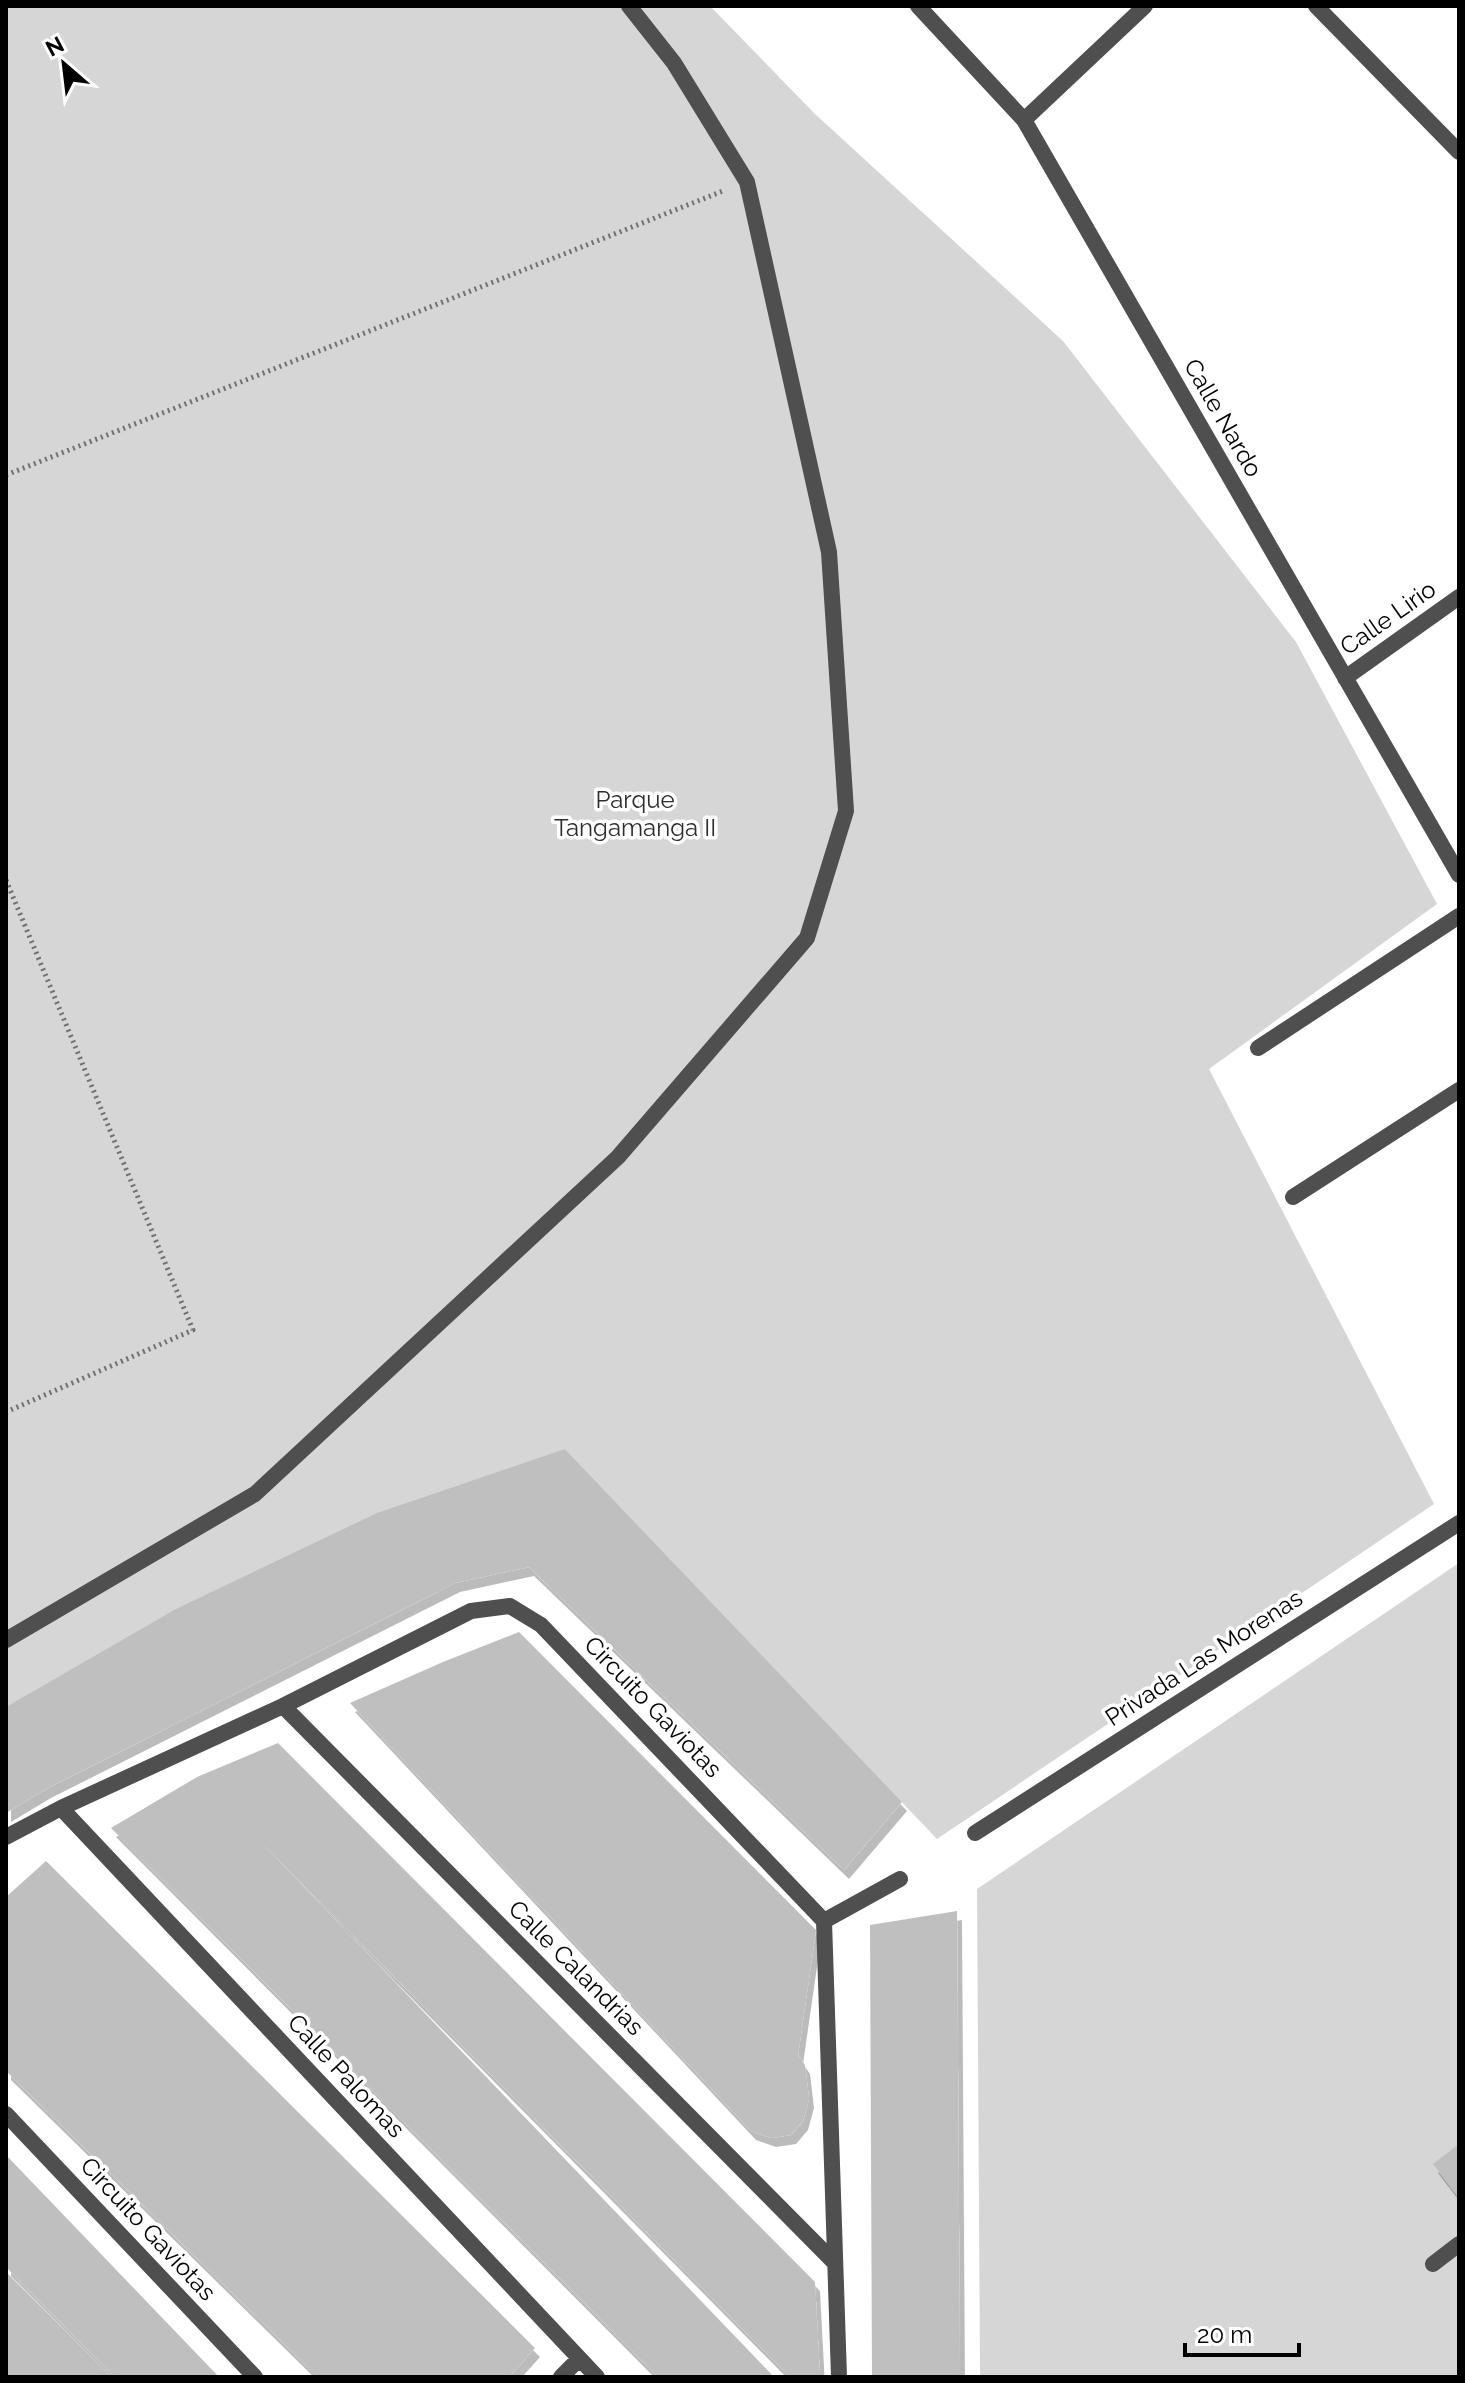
<svg xmlns="http://www.w3.org/2000/svg" width="1465" height="2383" font-family="Raleway,sans-serif">
  <style>
    .green { fill: #d6d6d6 }
    .building { fill: #bfbfbf; filter: url(#shadow) }
    .lines { fill: none; stroke-linecap: round; stroke-linejoin: round }
    .path { stroke: #717171; stroke-width: 5; stroke-dasharray: 2 4; stroke-linecap: butt }
    .street { stroke: #4f4f4f; stroke-width: 16 }
    .labels { text-anchor: middle; stroke-width: 7; stroke-linejoin: round; paint-order: stroke }
    .street-label { font-size: 24px; fill: #000; stroke: #fff }
    .park-label { font-size: 24px; fill: #2d2d2d; stroke: #fff }
  </style>
  <defs>
    <filter id="shadow"><feDropShadow dx="5" dy="9" stdDeviation="0" flood-color="#0004"/></filter>
  </defs>
  <rect width="100%" height="100%" fill="#fff"/>
  <path class="green" d="M 6,6 L 710,6 L 815,114 L 1063,341 L 1296,642 L 1437,904 L 1209,1069 L 1434,1504 L 937,1839 L 565,1449 L 6,1707 Z
    M 1459,1563 L 1459,2377 L 980,2377 L 977,1889 Z"/>
  <path class="building" d="M 565,1449 L 902,1802 L 844,1870 L 529,1567 L 455,1583 L 46,1789 L 6,1813 L 6,1707 L 176,1609 L 377,1513 Z
    M 519,1632 L 816,1930 L 798,2055 L 805,2065 L 809,2099 L 803,2121 L 791,2135 L 771,2138 L 751,2131 L 350,1703 L 443,1662 Z
    M 278,1743 L 815,2282 L 820,2377 L 790,2377 L 255,1836 L 774,2377 L 658,2377 L 111,1828 L 197,1777 Z
    M 46,1861 L 535,2348 L 509,2377 L 318,2377 L 6,2071 L 6,1897 Z
    M 957,1911 L 960,2377 L 872,2377 L 870,1925 Z
    M 1459,2144 L 1459,2198 L 1433,2164 Z
    M 6,2155 L 219,2377 L 115,2377 L 6,2267 Z
    M 6,2272 L 112,2377 L 6,2377 Z"/>
  <g class="lines">
    <path class="path" d="M 6,475 L 723,191
      M 6,880 L 193,1330 L 6,1412"/>
    <path class="street" d="M 918,6 L 1024,120 L 1459,875
      M 1316,6 L 1459,152
      M 1024,120 L 1145,6
      M 1345,678 L 1459,597
      M 1258,1048 L 1459,916
      M 1293,1197 L 1459,1090
      M 6,1640 L 255,1494 L 618,1157 L 807,938 L 846,811 L 829,552 L 747,182 L 674,63 L 629,6
      M 283,1706 L 835,2263
      M 61,1808 L 597,2377
      M 975,1833 L 1459,1523
      M 6,1837 L 61,1808 L 283,1706 L 471,1611 L 510,1606 L 541,1625 L 824,1921 L 839,2377
      M 824,1921 L 900,1879
      M 6,2114 L 255,2377
      M 1433,2264 L 1459,2244
      M 561,2377 L 579,2359"/>
  </g>
  <g class="labels">
    <g class="street-label">
      <text transform="translate(1223 418) rotate(60)" y="8">Calle Nardo</text>
      <text transform="translate(1388 618) rotate(-35)" y="8">Calle Lirio</text>
      <text transform="translate(1204 1658) rotate(-33)" y="8">Privada Las Morenas</text>
      <text transform="translate(653 1707) rotate(46)" y="8">Circuito Gaviotas</text>
      <text transform="translate(576 1968) rotate(45)" y="8">Calle Calandrias</text>
      <text transform="translate(346 2076) rotate(47)" y="8">Calle Palomas</text>
      <text transform="translate(148 2229) rotate(47)" y="8">Circuito Gaviotas</text>
    </g>
    <g class="park-label">
      <text x="635" y="808">Parque<tspan x="635" dy="28">Tangamanga II</tspan></text>
    </g>
  </g>
  <rect width="1465" height="2383" fill="none" stroke="#000000" stroke-width="16"/>
  <g transform="translate(64 64) rotate(332)" stroke="#ffffff" stroke-width="6" paint-order="stroke">
  <path d="M0-6L14 30L0 20L-14 30Z" fill="#000000"/>
  <text y="-12" font-size="22" font-weight="bold" text-anchor="middle" fill="#000000">N</text>
  </g>
  <path d="M1185 2343v12h114v-12" fill="none" stroke="#000000" stroke-width="4"/>
  <text x="1197" y="2343" font-size="24" fill="#000000" stroke="#ffffff" stroke-width="6" paint-order="stroke">20 m</text>
</svg>
